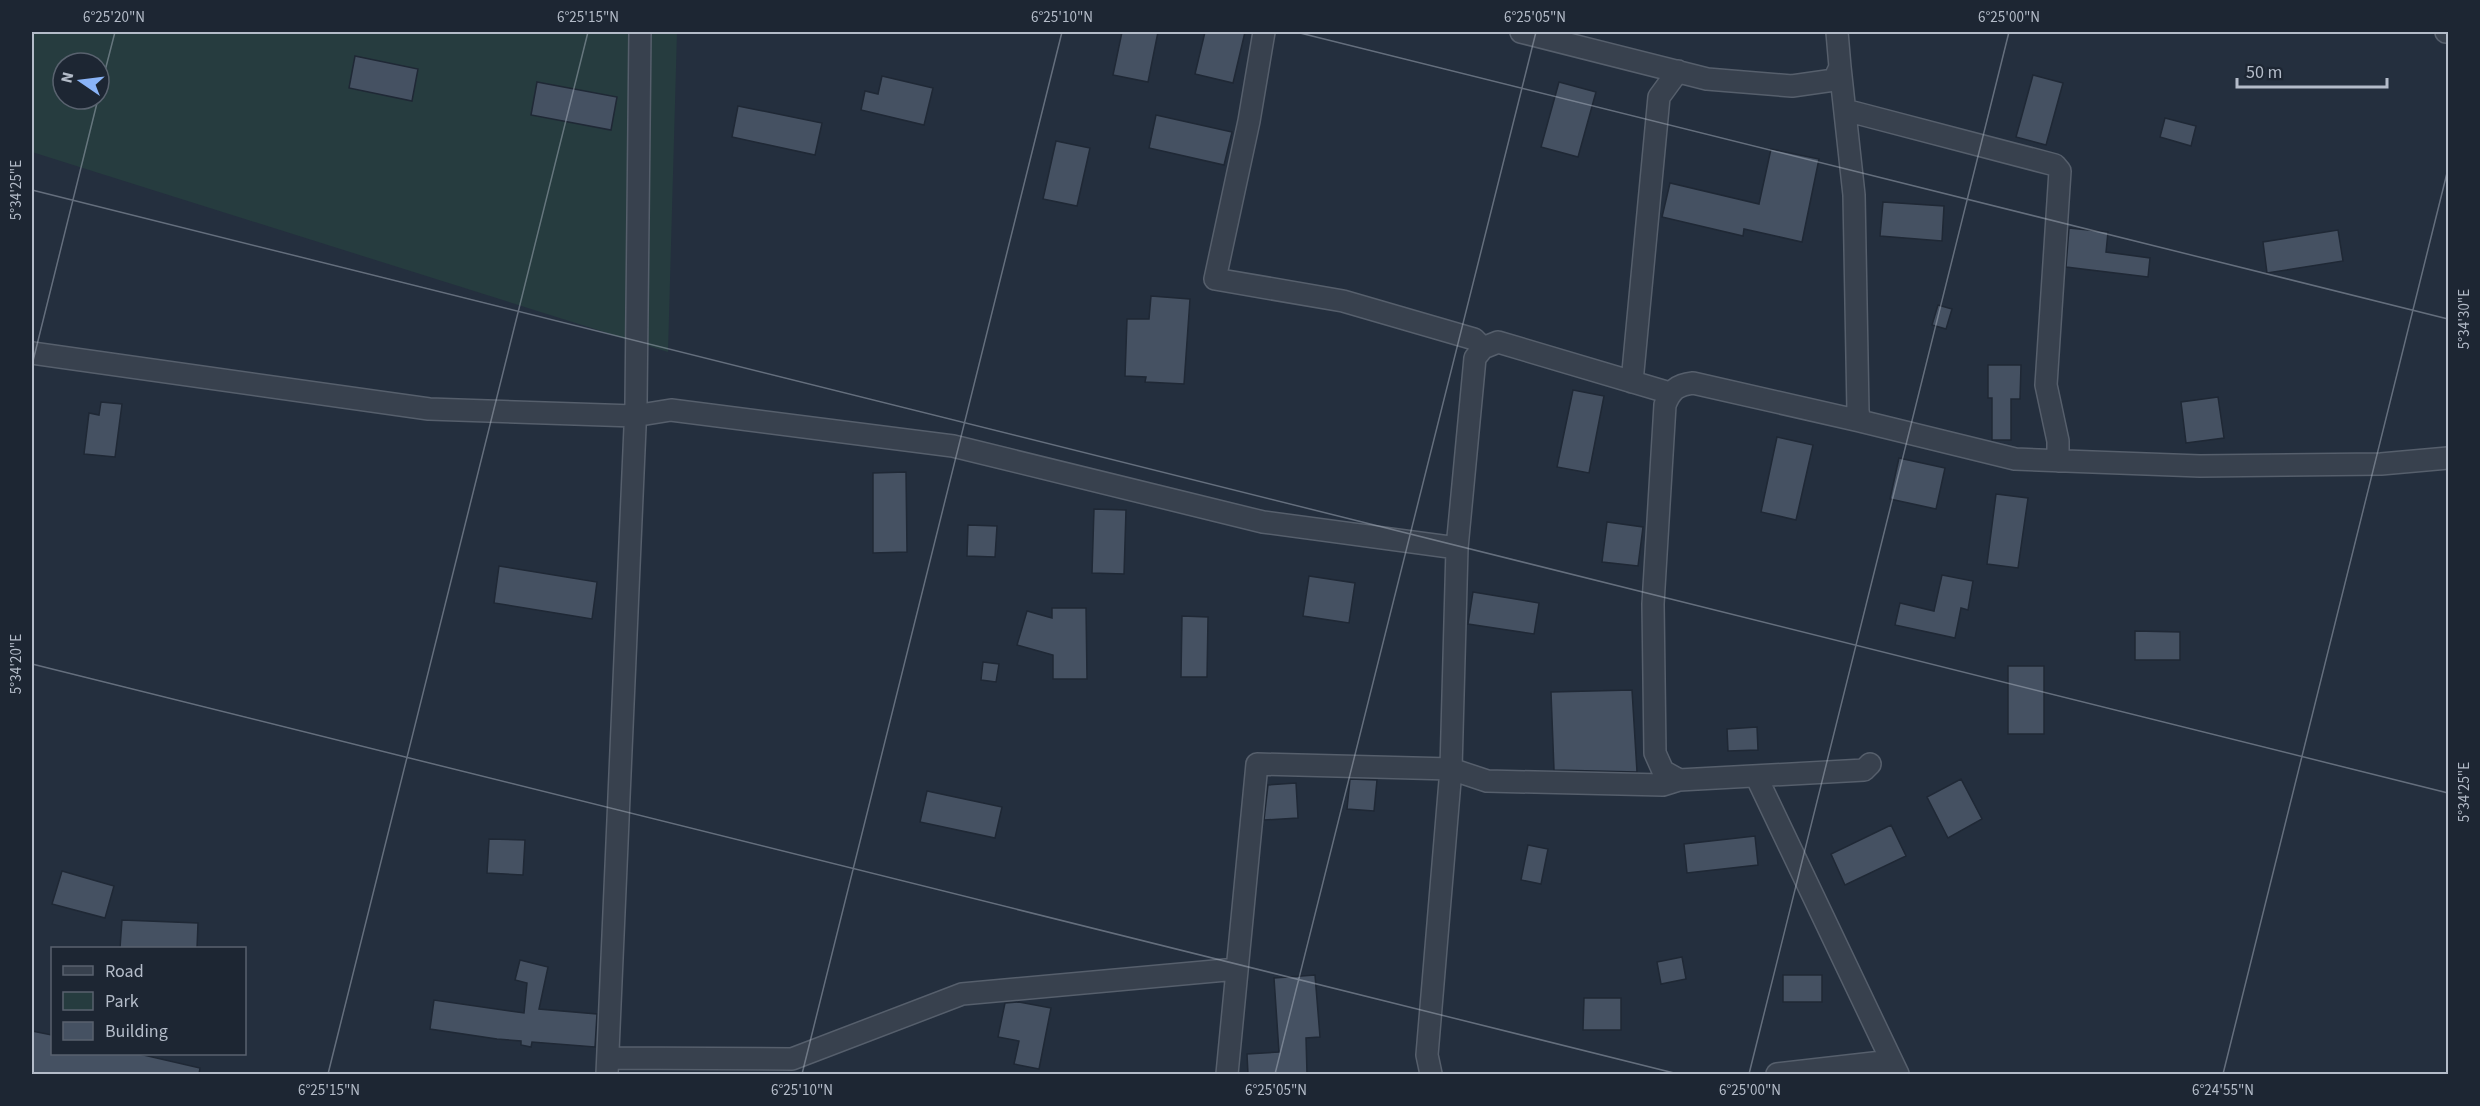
<svg xmlns="http://www.w3.org/2000/svg" width="2480" height="1106" font-family="'Source Sans 3',sans-serif">
  <style>
    .green { fill: #263c3f; fill-rule: evenodd }
    .building { fill: #455162; stroke: #1f2835; stroke-width: 1.5 }
    .lines { fill: none; stroke-linecap: round; stroke-linejoin: round }
    .minor-casing { stroke: #565f6c; stroke-width: 24 }
    .minor { stroke: #38414e; stroke-width: 21 }
    .ticks { fill: none; stroke: #b4bcc9; stroke-width: 1.5; stroke-opacity: 0.45 }
    .neatline { fill: none; stroke: #b4bcc9; stroke-width: 2 }
    .ticks-label { font-size: 15px; text-anchor: middle; fill: #b4bcc9 }
  </style>
  <rect width="100%" height="100%" fill="#242f3e"/>
  <path class="green" d="M 32,32 L 677,32 L 668,352 L 32,152 ZM 63,63 L 99,63 L 99,99 L 63,99 Z"/>
  <path class="building" d="M 1122,32 L 1158,32 L 1148,82 L 1113,75 Z
    M 1205,32 L 1245,32 L 1233,83 L 1195,74 Z
    M 355,56 L 418,69 L 412,101 L 349,88 Z
    M 2033,75 L 2063,83 L 2046,145 L 2016,137 Z
    M 882,76 L 933,88 L 924,125 L 861,110 L 865,91 L 878,94 Z
    M 537,82 L 617,97 L 611,130 L 531,115 Z
    M 1559,82 L 1596,92 L 1578,157 L 1541,147 Z
    M 738,106 L 822,123 L 815,155 L 732,137 Z
    M 1156,115 L 1232,132 L 1224,165 L 1149,148 Z
    M 2165,118 L 2196,126 L 2191,146 L 2160,137 Z
    M 1056,141 L 1090,148 L 1077,206 L 1043,199 Z
    M 1771,149 L 1819,159 L 1802,242 L 1744,229 L 1743,236 L 1662,217 L 1670,183 L 1759,204 Z
    M 1883,202 L 1944,206 L 1942,241 L 1880,236 Z
    M 2069,228 L 2108,232 L 2106,252 L 2150,258 L 2148,277 L 2066,267 Z
    M 2338,230 L 2343,261 L 2267,273 L 2263,242 Z
    M 1151,296 L 1190,299 L 1184,384 L 1145,382 L 1146,377 L 1125,376 L 1127,319 L 1149,319 Z
    M 1938,305 L 1952,309 L 1946,329 L 1932,325 Z
    M 1988,365 L 2021,365 L 2020,399 L 2011,399 L 2011,440 L 1992,440 L 1992,398 L 1988,398 Z
    M 1573,390 L 1604,396 L 1589,473 L 1557,467 Z
    M 2218,397 L 2224,438 L 2186,443 L 2181,402 Z
    M 101,402 L 122,404 L 115,457 L 84,454 L 89,413 L 99,415 Z
    M 1777,437 L 1813,445 L 1796,520 L 1761,512 Z
    M 1899,458 L 1945,468 L 1936,509 L 1890,499 Z
    M 906,472 L 907,552 L 873,553 L 873,473 Z
    M 1996,494 L 2028,498 L 2018,568 L 1987,564 Z
    M 1094,509 L 1126,510 L 1124,574 L 1092,573 Z
    M 1607,522 L 1643,527 L 1638,566 L 1602,562 Z
    M 968,525 L 997,526 L 995,557 L 967,556 Z
    M 499,566 L 597,582 L 592,619 L 494,603 Z
    M 1942,575 L 1973,581 L 1968,610 L 1961,608 L 1955,638 L 1895,625 L 1900,603 L 1934,611 Z
    M 1309,576 L 1355,583 L 1349,623 L 1303,616 Z
    M 1473,592 L 1539,603 L 1534,634 L 1468,624 Z
    M 1052,608 L 1086,608 L 1087,679 L 1053,679 L 1053,655 L 1017,645 L 1027,611 L 1052,618 Z
    M 1182,616 L 1208,617 L 1207,677 L 1181,677 Z
    M 2135,631 L 2180,632 L 2180,660 L 2135,660 Z
    M 983,662 L 999,664 L 996,682 L 981,680 Z
    M 2008,666 L 2044,666 L 2044,734 L 2008,734 Z
    M 1632,690 L 1637,772 L 1554,770 L 1551,692 Z
    M 1757,727 L 1758,750 L 1728,751 L 1727,729 Z
    M 1350,779 L 1377,780 L 1374,811 L 1347,809 Z
    M 1961,779 L 1982,819 L 1948,838 L 1927,797 Z
    M 1296,783 L 1298,818 L 1264,820 L 1268,785 Z
    M 927,791 L 1002,807 L 995,838 L 920,822 Z
    M 1891,825 L 1906,856 L 1845,885 L 1831,854 Z
    M 1755,836 L 1758,865 L 1687,873 L 1684,844 Z
    M 489,839 L 525,840 L 523,875 L 487,873 Z
    M 1528,845 L 1548,849 L 1541,884 L 1521,880 Z
    M 62,871 L 114,886 L 105,918 L 52,904 Z
    M 122,920 L 198,923 L 197,948 L 120,948 Z
    M 1682,957 L 1686,979 L 1661,984 L 1657,962 Z
    M 520,960 L 548,967 L 539,1009 L 597,1014 L 595,1047 L 532,1042 L 531,1047 L 521,1045 L 521,1041 L 497,1039 L 430,1029 L 434,1000 L 524,1013 L 527,983 L 515,980 Z
    M 1315,975 L 1320,1037 L 1306,1038 L 1307,1074 L 1248,1074 L 1247,1054 L 1279,1052 L 1274,978 Z
    M 1783,975 L 1822,975 L 1822,1002 L 1783,1002 Z
    M 1584,998 L 1621,998 L 1621,1030 L 1583,1030 Z
    M 1019,1002 L 1051,1008 L 1039,1069 L 1014,1064 L 1019,1041 L 998,1037 L 1005,1003 Z
    M 32,1031 L 52,1035 L 52,1053 L 135,1053 L 200,1068 L 199,1074 L 32,1074 Z"/>
  <g class="lines">
    <defs>
      <path id="minor" d="M 1264,32 L 1249,121 L 1215,279 L 1343,301 L 1474,339 L 1483,348
        M 1521,32 L 1707,79 L 1792,86 L 1834,80 L 1840,67 L 1837,32
        M 2446,32 L 2448,32
        M 1840,67 L 1854,195 L 1858,411 L 1860,421 L 2015,459 L 2200,466 L 2381,464 L 2448,458
        M 1845,110 L 2055,165 L 2060,171 L 2046,385 L 2058,441 L 2058,461
        M 32,353 L 429,409 L 634,416 L 671,410 L 953,446 L 1263,522 L 1457,548
        M 1632,382 L 1659,97 L 1678,71
        M 1860,421 L 1693,383 C 1677,385 1671,390 1665,405 L 1653,604 L 1655,753 L 1663,771 L 1679,780 L 1864,770 L 1870,764
        M 1756,776 L 1898,1074
        M 608,1058 L 792,1059 L 962,994 L 1237,969
        M 607,1074 L 636,404 L 640,32
        M 1227,1074 L 1257,764 L 1451,769 L 1487,781 L 1663,785 L 1679,780
        M 1431,1074 L 1427,1055 L 1451,769 L 1457,548 L 1475,358 L 1483,348 L 1498,342 L 1670,393
        M 1777,1074 L 1891,1061"/>
    </defs>
    <use href="#minor" class="minor-casing"/>
    <use href="#minor" class="minor"/>
  </g>
  <path class="ticks" d="M 1296,32 L 2448,319M 99,94 L 115,32M 32,190 L 2448,793M 32,365 L 98,99M 32,664 L 1678,1074M 328,1074 L 588,32M 802,1074 L 1062,32M 1275,1074 L 1536,32M 1749,1074 L 2009,32M 2223,1074 L 2448,169"/>
  <rect width="2480" height="1106" fill="none" stroke="#1d2633" stroke-width="66"/>
  <rect x="51" y="947" width="195" height="108" fill="#1d2633" stroke="#59626f" stroke-width="1.5"/>
  <rect x="63" y="966" width="30" height="9" fill="#38414e" stroke="#59626f" stroke-width="1.5"/>
  <text x="105" y="977" font-size="18" fill="#b4bcc9">Road</text>
  <rect x="63" y="992" width="30" height="18" fill="#263c3f" stroke="#59626f" stroke-width="1.5"/>
  <text x="105" y="1007" font-size="18" fill="#b4bcc9">Park</text>
  <rect x="63" y="1022" width="30" height="18" fill="#455162" stroke="#59626f" stroke-width="1.5"/>
  <text x="105" y="1037" font-size="18" fill="#b4bcc9">Building</text>
  <g transform="translate(81 81) rotate(284)"><circle r="28" fill="#1d2633" stroke="#59626f" stroke-width="1.5"/>
  <path d="M0-4.5L10 22L0 15L-10 22Z" fill="#8ab4f8"/>
  <text y="-9" font-size="16" font-weight="bold" text-anchor="middle" fill="#b4bcc9">N</text>
  </g>
  <path d="M2237 78v9h150v-9" fill="none" stroke="#b4bcc9" stroke-width="3"/>
  <text x="2246" y="78" font-size="18" fill="#b4bcc9" stroke="#1d2633" stroke-width="4.5" paint-order="stroke">50 m</text>
  <rect x="33" y="33" width="2414" height="1040" class="neatline"/>
  <g class="ticks-label">
    <text x="114" y="22">6°25'20"N</text>
    <text x="588" y="22">6°25'15"N</text>
    <text x="1062" y="22">6°25'10"N</text>
    <text x="1535" y="22">6°25'05"N</text>
    <text x="2009" y="22">6°25'00"N</text>
    <text transform="translate(16 190) rotate(-90)" y="5">5°34'25"E</text>
    <text transform="translate(2464 319) rotate(-90)" y="5">5°34'30"E</text>
    <text transform="translate(16 664) rotate(-90)" y="5">5°34'20"E</text>
    <text transform="translate(2464 792) rotate(-90)" y="5">5°34'25"E</text>
    <text x="329" y="1095">6°25'15"N</text>
    <text x="802" y="1095">6°25'10"N</text>
    <text x="1276" y="1095">6°25'05"N</text>
    <text x="1750" y="1095">6°25'00"N</text>
    <text x="2223" y="1095">6°24'55"N</text>
  </g>
</svg>
